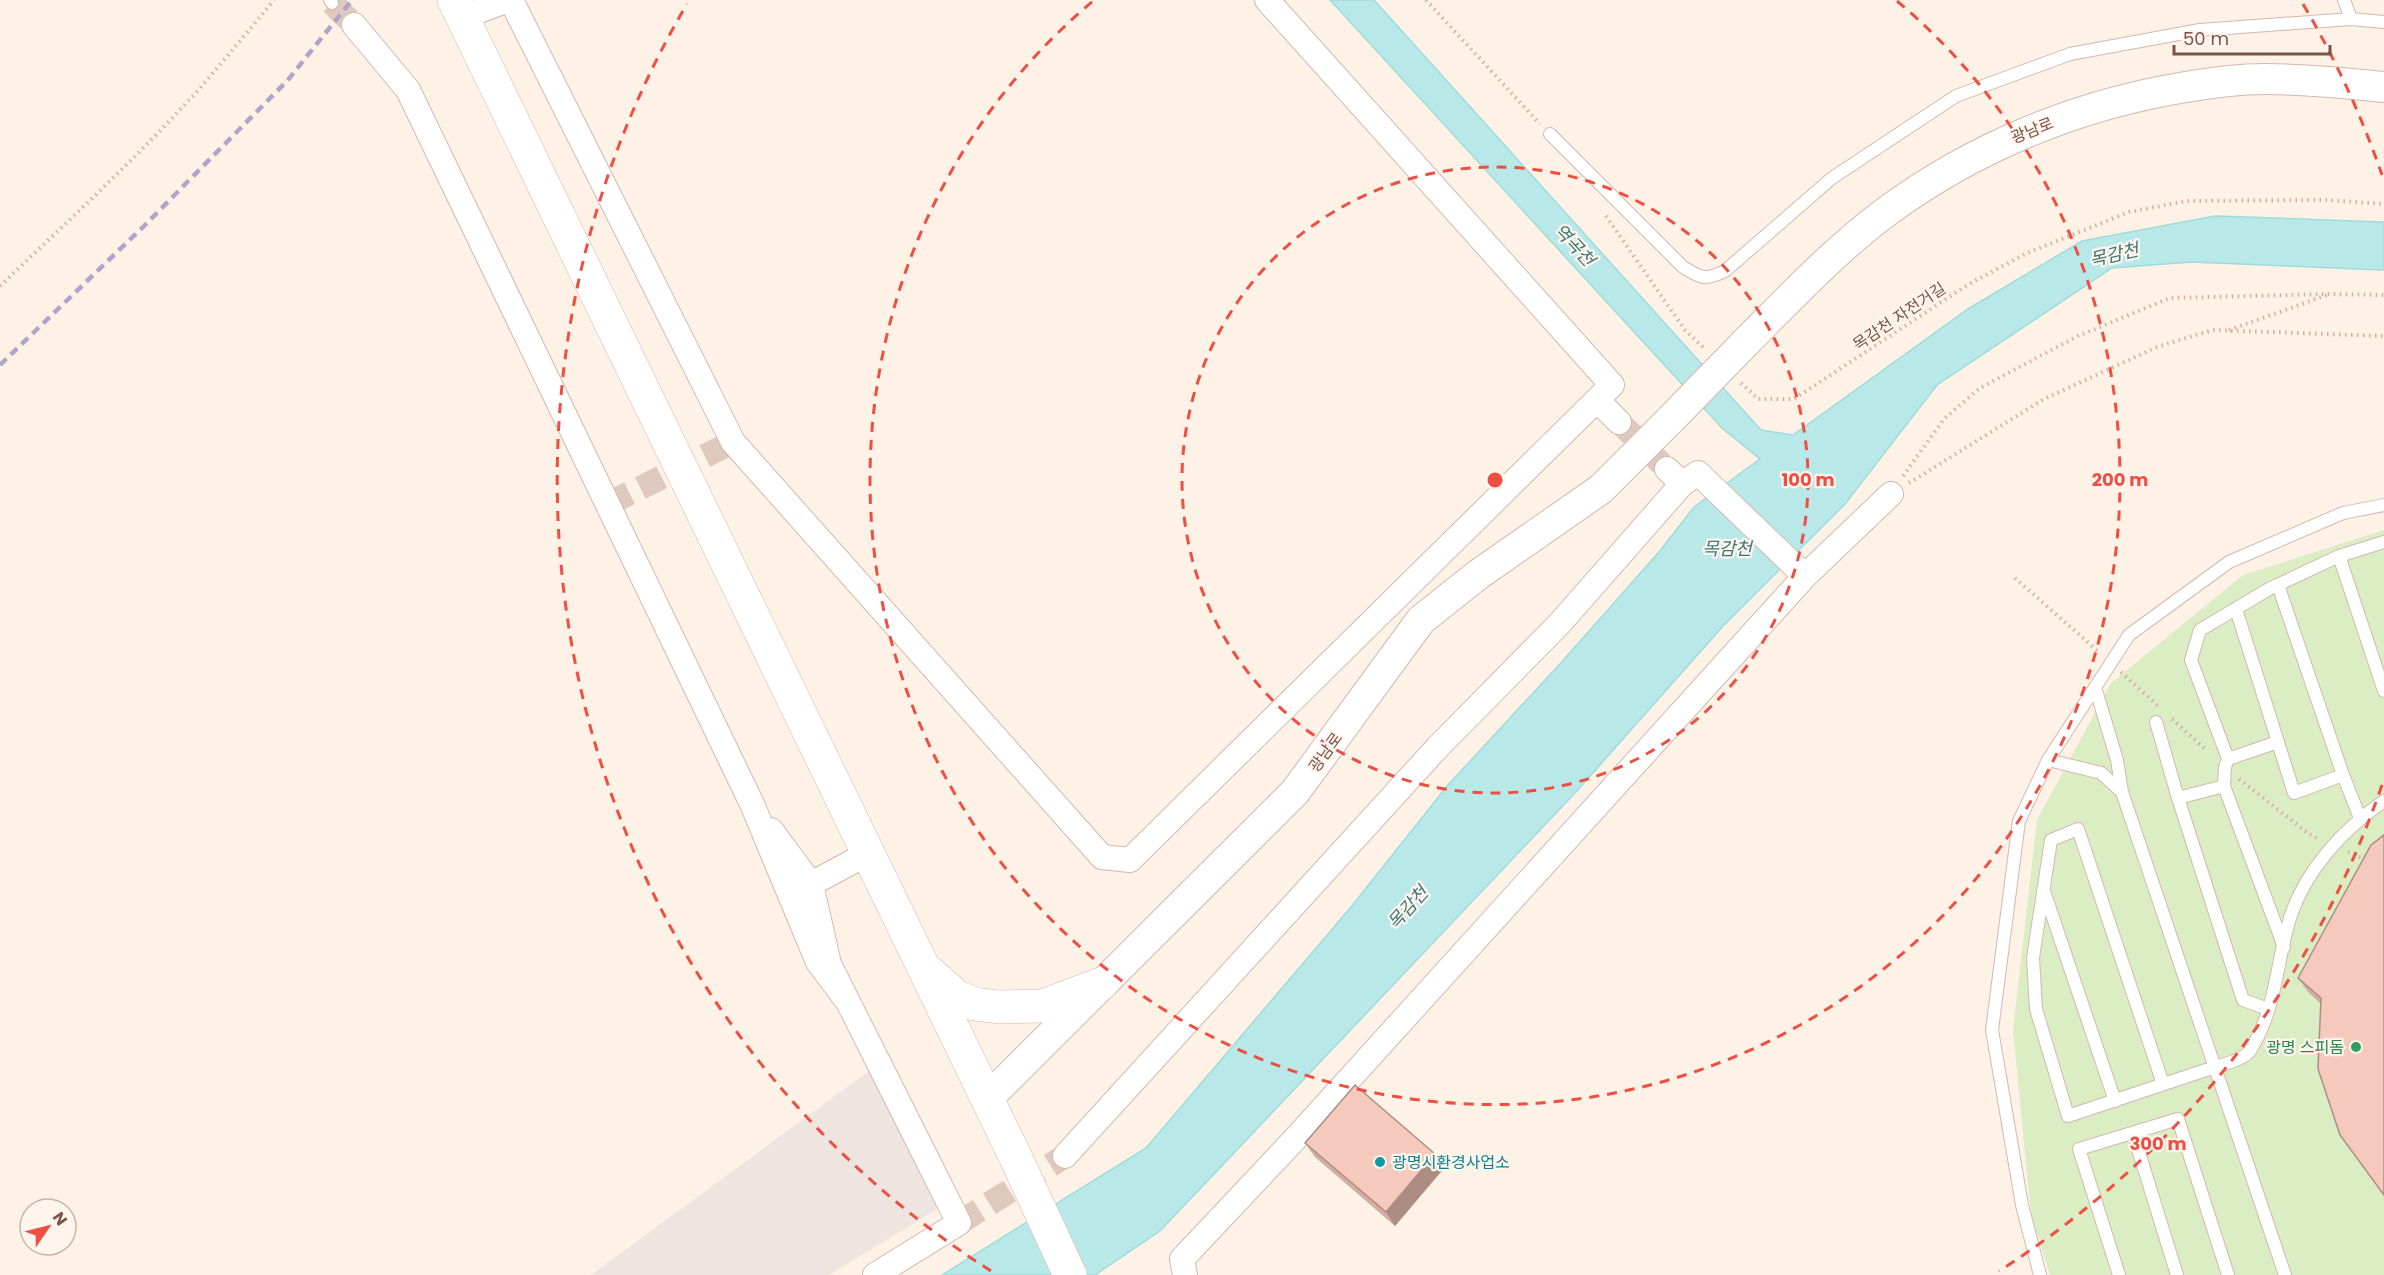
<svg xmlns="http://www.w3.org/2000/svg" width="2384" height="1275" font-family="Poppins,'Noto Sans KR',sans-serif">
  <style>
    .industrial { fill: #eee4e0 }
    .green { fill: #daedc3 }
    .water { fill: #b8e9e8; stroke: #9edbdb; stroke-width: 1.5 }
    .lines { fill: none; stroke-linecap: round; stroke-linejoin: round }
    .minor-tunnel { stroke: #ddc9be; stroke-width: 24; stroke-dasharray: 24 12; stroke-linecap: butt }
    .service-casing { stroke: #d3b8ad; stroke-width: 14 }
    .minor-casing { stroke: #d3b8ad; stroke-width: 26 }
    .tertiary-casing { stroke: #d3b8ad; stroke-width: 32 }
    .secondary-casing { stroke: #d6b7aa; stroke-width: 34 }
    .path { stroke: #daac9e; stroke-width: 4; stroke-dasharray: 1.5 4.5; stroke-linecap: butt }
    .service { stroke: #fff; stroke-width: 12 }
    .minor { stroke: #fff; stroke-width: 24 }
    .tertiary { stroke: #fff; stroke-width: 30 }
    .secondary { stroke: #fff; stroke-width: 33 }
    .rail { stroke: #b1a3c9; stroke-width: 4.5; stroke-dasharray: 9 6; stroke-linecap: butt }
    .tertiary-bridge-casing { stroke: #d3b8ad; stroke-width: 32; stroke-linecap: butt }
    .secondary-bridge-casing { stroke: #d6b7aa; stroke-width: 34; stroke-linecap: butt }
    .tertiary-bridge { stroke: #fff; stroke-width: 30 }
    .secondary-bridge { stroke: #fff; stroke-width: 33 }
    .wall { fill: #d3ada1 }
    .shaded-wall { fill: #ac8d83 }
    .building { fill: #f5c9bb; stroke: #ac8d83; stroke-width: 1.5 }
    .ring { fill: none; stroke: #ef4f43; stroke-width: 3; stroke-dasharray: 10 8 }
    .leisure-dot { fill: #2e9e5b; stroke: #fff5ed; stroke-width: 2 }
    .culture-dot { fill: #0f9aa8; stroke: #fff5ed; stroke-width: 2 }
    .labels { text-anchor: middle; stroke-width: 4.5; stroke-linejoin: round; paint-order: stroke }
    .street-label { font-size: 16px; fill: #795248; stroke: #fff5ed }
    .leisure-label { font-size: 16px; fill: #27864d; stroke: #fff5ed; text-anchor: end }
    .culture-label { font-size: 16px; fill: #0d838f; stroke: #fff5ed; text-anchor: start }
    .water-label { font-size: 18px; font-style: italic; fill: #387778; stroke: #fff5ed }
    .centre { fill: #ef4f43; stroke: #fff5ed; stroke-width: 3 }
    .ring-label { font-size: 18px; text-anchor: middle; font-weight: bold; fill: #ef4f43; stroke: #fff5ed; stroke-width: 4.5; stroke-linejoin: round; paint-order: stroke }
  </style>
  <rect width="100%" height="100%" fill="#fef1e6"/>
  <path class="industrial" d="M 869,1071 L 939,1208 L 829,1275 L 591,1275 Z"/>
  <path class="green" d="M 2384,530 L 2384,1275 L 2050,1275 L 2031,1215 L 2013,1030 L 2037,820 L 2111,683 L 2243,575 Z"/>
  <path class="water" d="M 1330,0 L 1374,0 L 1761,430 L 1793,435 L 1968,309 L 2082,241 L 2215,216 L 2384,222 L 2384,270 L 2192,262 L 2112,268 L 1937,385 L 1845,504 L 1724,625 L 1575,793 L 1160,1231 L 1095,1275 L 942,1275 L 1146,1148 L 1351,907 L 1448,785 L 1559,665 L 1659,552 L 1694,507 L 1760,459 L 1722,428 Z"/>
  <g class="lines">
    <path class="minor-tunnel" d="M 332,3 L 354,25
      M 1619,422 L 1667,469
      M 608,504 L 733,442
      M 959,1223 L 1065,1156"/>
    <defs>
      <path id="service" d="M 330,0 L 332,3
        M 2344,0 L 2351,19
        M 1550,134 L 1683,267 C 1701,278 1705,281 1725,271 L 1832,178 L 1956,96 L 2070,54 L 2200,30 L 2351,19 L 2384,22
        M 2384,542 L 2339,556 L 2384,691
        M 2278,585 L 2343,775 L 2360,818
        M 2236,609 L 2294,793 L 2343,775
        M 2156,722 L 2178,798
        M 2228,759 L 2278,742
        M 2048,760 L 2101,773 L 2122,792 L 2117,760 L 2095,687
        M 2224,786 L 2284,947
        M 2122,792 L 2285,1275
        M 2044,891 L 2115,1101
        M 2268,1009 L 2243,1000 L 2178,798 L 2224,786 L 2225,767 L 2228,759 L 2191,660 L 2200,630 L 2269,589 L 2339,556
        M 2163,1084 L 2078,829 L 2051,840 L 2033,958 L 2036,1009 L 2068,1116 C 2114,1101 2160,1085 2206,1070 C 2216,1067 2242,1060 2248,1053 C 2251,1051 2253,1045 2255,1042 C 2277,1003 2277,957 2291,915 C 2307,868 2344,829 2384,801
        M 2133,1133 L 2177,1275
        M 2040,1275 L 2022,1205 L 1992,1030 L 2019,821 L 2048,760 L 2129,635 L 2229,562 L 2343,513 L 2384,505
        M 2119,1275 L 2079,1149 L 2178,1119 L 2228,1275"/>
      <path id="minor" d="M 511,0 L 733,442 L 1102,857 L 1130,860 L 1612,385 L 1267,0
        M 463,17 L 508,0
        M 354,25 L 408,90 L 752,804 L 818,962 L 848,1002
        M 1597,400 L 1619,422
        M 1667,469 L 1682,484 L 1698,473 L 1805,576
        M 771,830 L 811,884
        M 867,854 L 811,884 L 829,964 L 959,1223 L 875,1275
        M 1065,1156 L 1436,749 L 1561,622 L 1682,484
        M 1185,1275 L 1182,1259 L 1295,1139 L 1805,576 L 1891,494"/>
      <path id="tertiary" d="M 1746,342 C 1791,297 1835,250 1886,212 C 1973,148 2074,106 2180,88 C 2208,83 2238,79 2266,79 C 2305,79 2345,83 2384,87
        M 987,1099 L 1295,792 L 1421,620 L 1479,574 L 1601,489 L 1671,419"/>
      <path id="secondary" d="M 454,0 L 1015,1156
        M 929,972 L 957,997 L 975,1004 L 999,1007 L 1043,1006 L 1101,984"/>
    </defs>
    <use href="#service" class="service-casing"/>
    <use href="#minor" class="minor-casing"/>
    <use href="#tertiary" class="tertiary-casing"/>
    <use href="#secondary" class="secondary-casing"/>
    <path class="path" d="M 1426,0 L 1540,124
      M 1606,216 L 1685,330 L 1705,349
      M 0,286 C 68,221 138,157 201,87 C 226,58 250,29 274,0
      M 2229,330 L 2327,295
      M 1741,383 L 1758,399 L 1794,399 L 1969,284 L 2027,253 L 2129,212 L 2187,201 L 2326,200 L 2384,204
      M 1903,476 L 1944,419 L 1980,388 L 2078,336 L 2170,298 L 2330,294 L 2384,295
      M 1909,483 L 2044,399 L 2157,347 L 2213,330 L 2384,336
      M 2015,578 L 2100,653
      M 2121,672 L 2158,706
      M 2172,719 L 2206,750
      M 2239,779 L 2309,834 L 2319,839
      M 2348,852 L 2368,861"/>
    <use href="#service" class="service"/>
    <use href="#minor" class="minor"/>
    <use href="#tertiary" class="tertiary"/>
    <use href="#secondary" class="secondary"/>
    <path class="rail" d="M 0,365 L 143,227 L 287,81 L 352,0"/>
    <defs>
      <path id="tertiary-bridge" d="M 1671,419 L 1746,342"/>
      <path id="secondary-bridge" d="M 1015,1156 L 1070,1275"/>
    </defs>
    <use href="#tertiary-bridge" class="tertiary-bridge-casing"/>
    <use href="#secondary-bridge" class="secondary-bridge-casing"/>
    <use href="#tertiary-bridge" class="tertiary-bridge"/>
    <use href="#secondary-bridge" class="secondary-bridge"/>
  </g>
  <path class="wall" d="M 2384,835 L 2384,1196 L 2340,1135 L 2320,1003 L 2308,992 L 2298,978 Z
    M 1305,1143 L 1435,1154 L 1445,1167 L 1395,1226 L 1315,1157 Z"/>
  <path class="shaded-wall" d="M 1435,1154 L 1445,1167 L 1395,1226 L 1386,1212 Z"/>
  <path class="building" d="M 2384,835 L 2384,1195 L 2340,1135 L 2318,1069 L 2321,998 L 2298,978 L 2371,845 Z
    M 1355,1085 L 1435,1154 L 1386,1212 L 1305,1143 Z"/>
  <g class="ring">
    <circle cx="1495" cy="480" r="313"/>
    <path d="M1897 1A625 625 0 1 1 1093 1"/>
    <path d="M2382 785A938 938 0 0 1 1999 1271M991 1271A938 938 0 0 1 687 4M2303 4A938 938 0 0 1 2382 175"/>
  </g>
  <circle class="leisure-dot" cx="2356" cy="1047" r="6"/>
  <circle class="culture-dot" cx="1380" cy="1162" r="6"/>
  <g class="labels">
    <g class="street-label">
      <text transform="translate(2032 130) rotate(-22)" y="6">광남로</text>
      <text transform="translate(1899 316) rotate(-34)" y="6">목감천 자전거길</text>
      <text transform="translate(1325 752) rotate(-54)" y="6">광남로</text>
    </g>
    <g class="leisure-label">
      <text x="2344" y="1053">광명 스피돔</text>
    </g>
    <g class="culture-label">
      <text x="1392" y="1168">광명시환경사업소</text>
    </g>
    <g class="water-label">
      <text transform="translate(1574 245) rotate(47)" y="6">역곡천</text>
      <text transform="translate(2114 255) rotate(-13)" y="6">목감천</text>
      <text x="1727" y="555">목감천</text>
      <text transform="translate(1408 908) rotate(-48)" y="6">목감천</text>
    </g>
  </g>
  <circle cx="1495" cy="480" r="9" class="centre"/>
  <g class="ring-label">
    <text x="1808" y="486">100 m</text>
    <text x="2120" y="486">200 m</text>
    <text x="2158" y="1150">300 m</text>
  </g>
  <g transform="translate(48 1227) rotate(55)"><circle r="28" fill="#fff5ed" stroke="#c9b4ab" stroke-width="1.5"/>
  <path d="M0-4.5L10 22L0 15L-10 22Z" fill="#ef4f43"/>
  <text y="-9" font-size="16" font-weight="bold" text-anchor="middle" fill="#795248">N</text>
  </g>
  <path d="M2174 45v9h156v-9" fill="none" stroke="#795248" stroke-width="3"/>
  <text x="2183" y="45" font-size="18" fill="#795248" stroke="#fff5ed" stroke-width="4.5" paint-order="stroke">50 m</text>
</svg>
